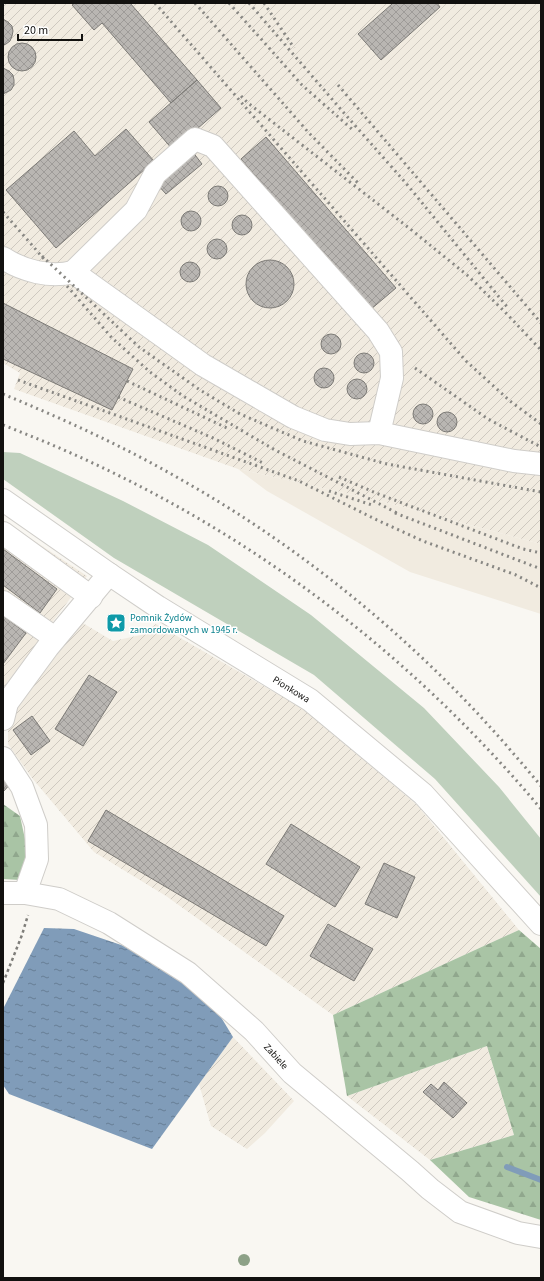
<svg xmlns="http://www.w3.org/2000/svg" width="544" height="1281" font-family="'Source Sans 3',sans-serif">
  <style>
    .industrial { fill: url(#industrial-furrows) }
    .built { fill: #f1ebe0 }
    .grass { fill: #bfd0bd }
    .forest { fill: url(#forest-firs) }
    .water { fill: url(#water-ripples) }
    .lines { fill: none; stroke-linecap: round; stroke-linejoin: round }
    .stream { stroke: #809cb9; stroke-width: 6 }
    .building { fill: url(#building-cross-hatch); stroke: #7c7a76 }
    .minor-casing { stroke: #cfcdc9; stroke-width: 24 }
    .path { stroke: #7f7e7a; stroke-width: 2.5; stroke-dasharray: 3 3; stroke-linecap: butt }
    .minor { stroke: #fff; stroke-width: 22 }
    .rail { stroke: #888783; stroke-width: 3; stroke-dasharray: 2 4; stroke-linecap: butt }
    .tree { fill: #8da187 }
    .labels { text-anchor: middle; stroke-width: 3; stroke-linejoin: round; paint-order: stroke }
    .culture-label { font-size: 10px; fill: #0d838f; stroke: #fff; text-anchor: start }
    .street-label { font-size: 10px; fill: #12110f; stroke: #fff }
  </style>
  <defs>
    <pattern id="industrial-furrows" width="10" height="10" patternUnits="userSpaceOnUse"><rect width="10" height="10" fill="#f1ebe0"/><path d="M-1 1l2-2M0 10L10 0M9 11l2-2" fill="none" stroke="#cec8bf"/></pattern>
    <pattern id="forest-firs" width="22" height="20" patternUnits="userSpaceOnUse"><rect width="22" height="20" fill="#a9c4a5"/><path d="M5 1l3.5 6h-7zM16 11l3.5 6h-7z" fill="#90a78d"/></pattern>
    <pattern id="water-ripples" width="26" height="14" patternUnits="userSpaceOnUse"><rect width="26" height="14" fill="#809cb9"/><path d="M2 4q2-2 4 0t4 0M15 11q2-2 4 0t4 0" fill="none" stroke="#677e95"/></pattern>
    <pattern id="building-cross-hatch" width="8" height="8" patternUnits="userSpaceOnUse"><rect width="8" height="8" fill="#b9b6b2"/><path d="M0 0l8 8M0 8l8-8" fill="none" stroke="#9e9b98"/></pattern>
  </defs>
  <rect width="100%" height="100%" fill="#f9f7f2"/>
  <path class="industrial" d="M 3,3 L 541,3 L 541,544 L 384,502 L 238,469 L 14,389 L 20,373 L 3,363 Z
    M 3,520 L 87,576 L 3,688 Z
    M 81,622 L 113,641 L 141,635 L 156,624 L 302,708 L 417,805 L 519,930 L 333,1015 L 166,896 L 94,852 L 32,778 L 8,744 L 8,728 L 19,700 Z
    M 233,1037 L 294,1101 L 265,1133 L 247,1149 L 211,1126 L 199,1084 Z
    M 487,1046 L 514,1135 L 430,1160 L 347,1096 Z"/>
  <path class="built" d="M 238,469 L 384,502 L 541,544 L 541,614 L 410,572 L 267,491 Z"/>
  <path class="grass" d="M 3,452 L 20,453 L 123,501 L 208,545 L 311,615 L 424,708 L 499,787 L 541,839 L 541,897 L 435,779 L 314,675 L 114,558 L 3,479 Z"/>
  <path class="forest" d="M 3,804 L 20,816 L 28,853 L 20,880 L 3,879 Z
    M 519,930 L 541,949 L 541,1220 L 469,1197 L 430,1160 L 514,1135 L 487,1046 L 347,1096 L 333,1015 Z"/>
  <path class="water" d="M 44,928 L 74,929 L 133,949 L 213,1004 L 233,1037 L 152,1149 L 9,1094 L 3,1085 L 3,1009 Z"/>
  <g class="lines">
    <path class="stream" d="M 507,1167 L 541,1180"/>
  </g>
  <path class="building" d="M 75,3 L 130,3 L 197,80 L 171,103 L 102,23 L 94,30 L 72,5 Z
    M 391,3 L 437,3 L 440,7 L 381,60 L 358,34 L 392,4 Z
    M 3,19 L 8,22 L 12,26 L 13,31 L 12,36 L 10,41 L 6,44 L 3,45 Z
    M8 57a14 14 0 1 1 28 0a14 14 0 1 1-28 0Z
    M 3,68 L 9,71 L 13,75 L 14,80 L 14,85 L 11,90 L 3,94 Z
    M 197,80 L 221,108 L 173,150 L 149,122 Z
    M 126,129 L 154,161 L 56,248 L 6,190 L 74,131 L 95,156 Z
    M 266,137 L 396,288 L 370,310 L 241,159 Z
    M 192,151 L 202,164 L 166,194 L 155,182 Z
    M208 196a10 10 0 1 1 20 0a10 10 0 1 1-20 0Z
    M181 221a10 10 0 1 1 20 0a10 10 0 1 1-20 0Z
    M232 225a10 10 0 1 1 20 0a10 10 0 1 1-20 0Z
    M207 249a10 10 0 1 1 20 0a10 10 0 1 1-20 0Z
    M246 284a24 24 0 1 1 48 0a24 24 0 1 1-48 0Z
    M180 272a10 10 0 1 1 20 0a10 10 0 1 1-20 0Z
    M 3,303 L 133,369 L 112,410 L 3,359 Z
    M321 344a10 10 0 1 1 20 0a10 10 0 1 1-20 0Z
    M354 363a10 10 0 1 1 20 0a10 10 0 1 1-20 0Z
    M314 378a10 10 0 1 1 20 0a10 10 0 1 1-20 0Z
    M347 389a10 10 0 1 1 20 0a10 10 0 1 1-20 0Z
    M413 414a10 10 0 1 1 20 0a10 10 0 1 1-20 0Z
    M437 422a10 10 0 1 1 20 0a10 10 0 1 1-20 0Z
    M 3,549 L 57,589 L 40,613 L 3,585 Z
    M 3,616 L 26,633 L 3,664 Z
    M 89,675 L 117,692 L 83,746 L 55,729 Z
    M 32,716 L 50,741 L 31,755 L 13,730 Z
    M 3,773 L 12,782 L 3,792 Z
    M 106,810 L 284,916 L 266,946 L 88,841 Z
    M 291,824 L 360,867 L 335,907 L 266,864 Z
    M 384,863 L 415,877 L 397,918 L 365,904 Z
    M 328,924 L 373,949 L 354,981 L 310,956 Z
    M 444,1082 L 467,1103 L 453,1118 L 423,1092 L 431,1084 L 438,1090 Z"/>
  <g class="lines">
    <defs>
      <g id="minor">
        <path d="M 3,258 C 23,271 50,278 73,272 L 203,365 L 293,417 L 325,430 L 350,434 L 379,433 L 514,461 L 541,464"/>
        <path d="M 73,272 L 136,210 L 155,174 L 195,139 L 213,146 L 378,331 L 391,352 L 392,378 L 379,433"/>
        <path id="s1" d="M 3,500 L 109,574 L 158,607 L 310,700 L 423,794 L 541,924"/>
        <path d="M 3,533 L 91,597"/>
        <path d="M 3,602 L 55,638"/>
        <path d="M 3,719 L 7,703 L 48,647 L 109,574"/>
        <path d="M 3,758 L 22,787 L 36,825 L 37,859 L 25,893"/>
        <path id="s2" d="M 3,893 L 25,893 L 59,899 L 109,923 L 188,973 L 254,1031 L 292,1073 L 410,1171 L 430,1189 L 460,1212 L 518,1233 L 541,1237"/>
      </g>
    </defs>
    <use href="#minor" class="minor-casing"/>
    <path class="path" d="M 3,983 L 22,935 L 28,915"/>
    <use href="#minor" class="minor"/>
    <path class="rail" d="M 155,3 L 466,361 L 510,401 L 541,424
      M 195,3 L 308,132 L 358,183
      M 229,3 L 302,85 L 354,131
      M 249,3 L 344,113 L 405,182 L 508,308
      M 264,3 L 294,48
      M 338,85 L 541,323
      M 241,96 L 248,103 L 409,228 L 467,275 L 505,312 L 541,350
      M 3,212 L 45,260
      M 42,256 L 139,347 L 200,390 L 240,414 L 303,441 L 387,464 L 541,492
      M 67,286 L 112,338 L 150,372 L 183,396 L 275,450 L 399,514
      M 415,368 L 488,419 L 541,447
      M 18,380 L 299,481 L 377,520 L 423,541 L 516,575 L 541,588
      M 127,381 L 227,428
      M 3,394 C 63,419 123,446 180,479 C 276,533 365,601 443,678 C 478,712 510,749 541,786
      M 118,397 L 213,438 L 265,464
      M 3,425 C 215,506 395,635 541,809
      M 339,477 L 376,493 L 523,549 L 541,553
      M 329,491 L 372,505
      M 395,513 L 541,569"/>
  </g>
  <circle class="tree" cx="244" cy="1260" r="6"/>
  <defs>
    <symbol id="sight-square" viewBox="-11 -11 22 22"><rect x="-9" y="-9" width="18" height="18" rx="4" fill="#0f9aa8" stroke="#fff"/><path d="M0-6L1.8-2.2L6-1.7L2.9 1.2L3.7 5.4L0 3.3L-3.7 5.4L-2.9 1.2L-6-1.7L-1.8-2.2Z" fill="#fff"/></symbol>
  </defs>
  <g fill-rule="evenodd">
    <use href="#sight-square" x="105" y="612" width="22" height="22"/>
  </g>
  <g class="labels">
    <g class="culture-label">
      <text x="130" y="621">Pomnik Żydów<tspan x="130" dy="12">zamordowanych w 1945 r.</tspan></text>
    </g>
    <g class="street-label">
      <text dy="4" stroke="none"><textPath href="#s1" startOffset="345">Pionkowa</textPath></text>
      <text dy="4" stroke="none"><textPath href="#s2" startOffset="327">Zabiele</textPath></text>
    </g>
  </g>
  <rect width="544" height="1281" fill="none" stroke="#12110f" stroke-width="8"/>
  <path d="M18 34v6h64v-6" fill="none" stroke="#12110f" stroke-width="2"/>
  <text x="24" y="34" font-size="12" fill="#12110f" stroke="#ffffff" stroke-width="3" paint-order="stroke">20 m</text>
</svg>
